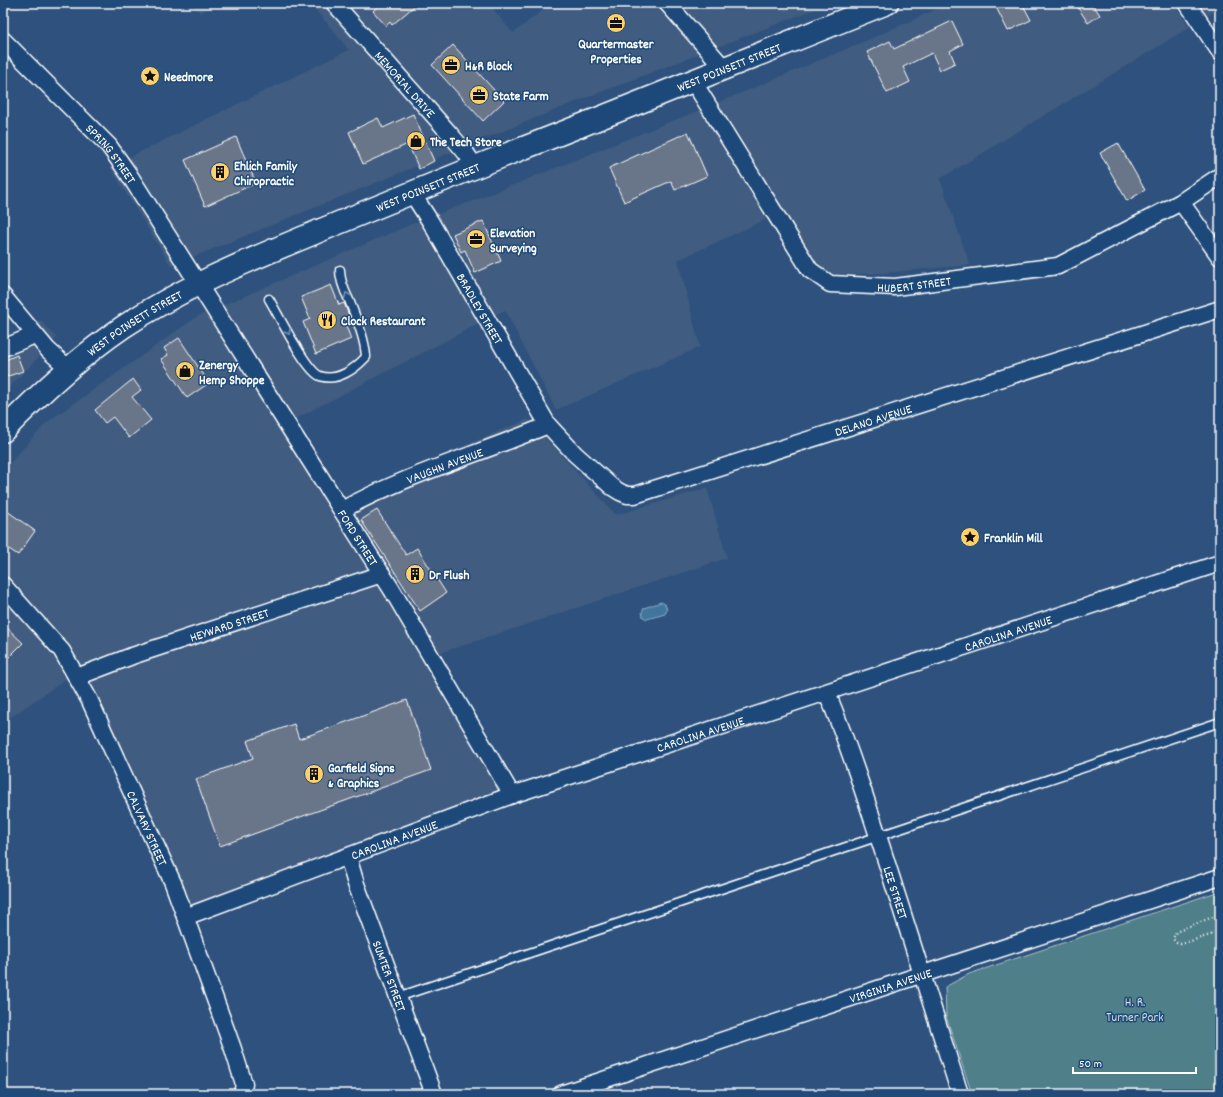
<svg xmlns="http://www.w3.org/2000/svg" width="1223" height="1097" font-family="Dekko,sans-serif">
  <style>
    .built { fill: #405c80 }
    .green { fill: #507f89; stroke: #a8bfc4 }
    .water { fill: #40759c; stroke: #8cacc4 }
    .building { fill: #697488; stroke: #fff }
    .lines { fill: none; stroke-linecap: round; stroke-linejoin: round }
    .service-casing { stroke: #fff; stroke-width: 11 }
    .minor-casing { stroke: #fff; stroke-width: 19 }
    .secondary-casing { stroke: #fff; stroke-width: 25 }
    .path { stroke: #fff; stroke-width: 2.5; stroke-dasharray: 1 3; stroke-linecap: butt }
    .service { stroke: #1f4a7a; stroke-width: 8 }
    .minor { stroke: #1f4a7a; stroke-width: 16 }
    .secondary { stroke: #1f4a7a; stroke-width: 22 }
    .oneway { stroke: #7992af }
    .labels { text-anchor: middle; stroke-width: 3; stroke-linejoin: round; paint-order: stroke }
    .poi-label { font-size: 13px; font-weight: bold; fill: #fff; stroke: #1f4a7a; text-anchor: start }
    .street-label { font-size: 13px; fill: #fff; stroke: #1f4a7a }
    .park-label { font-size: 13px; fill: #d3dfe2; stroke: #1f4a7a }
  </style>
  <rect width="100%" height="100%" fill="#2e527d"/>
  <filter id="ink" filterUnits="userSpaceOnUse"><feTurbulence type="fractalNoise" baseFrequency=".025" numOctaves="2"/><feDisplacementMap in="SourceGraphic" scale="8" xChannelSelector="R" yChannelSelector="G"/><feConvolveMatrix kernelMatrix="1 2 1 2 8 2 1 2 1" color-interpolation-filters="sRGB"/></filter>
  <g filter="url(#ink)">
    <path class="built" d="M 190,3 L 212,3 L 201,13 Z
      M 310,3 L 488,3 L 513,33 L 552,3 L 831,3 L 570,104 L 171,266 L 110,167 L 211,117 L 349,50 Z
      M 950,3 L 1173,3 L 1190,27 L 940,179 L 970,265 L 883,273 L 835,275 L 809,258 L 782,212 L 678,260 L 700,347 L 556,410 L 505,310 L 295,419 L 343,497 L 528,419 L 616,515 L 707,488 L 727,558 L 440,653 L 516,787 L 191,906 L 83,667 L 3,723 L 3,471 L 46,423 L 198,316 L 414,223 L 483,197 L 717,103 L 870,39 Z
      M 1195,3 L 1220,3 L 1220,8 L 1204,18 Z
      M 40,320 L 57,338 L 3,394 L 3,337 Z"/>
    <path class="green" d="M 1220,891 L 1220,1094 L 972,1094 L 946,1016 L 945,987 L 969,974 Z"/>
    <path class="water" d="M 661,602 L 665,604 L 667,610 L 665,614 L 647,619 L 643,617 L 642,612 L 644,608 Z"/>
    <path class="building" d="M 381,3 L 418,3 L 392,25 L 390,22 L 386,26 L 373,11 Z
      M 994,3 L 1022,3 L 1031,20 L 1008,31 Z
      M 1075,3 L 1092,3 L 1100,15 L 1088,23 Z
      M 952,21 L 963,44 L 950,51 L 955,63 L 940,70 L 932,53 L 903,67 L 910,82 L 887,93 L 867,52 L 890,41 L 894,49 Z
      M 453,45 L 504,101 L 483,121 L 432,65 Z
      M 413,114 L 434,161 L 419,169 L 408,144 L 363,164 L 349,132 L 378,118 L 383,128 Z
      M 688,132 L 707,176 L 675,190 L 671,181 L 624,202 L 609,168 Z
      M 236,137 L 256,183 L 205,206 L 185,160 Z
      M 1118,143 L 1145,190 L 1127,201 L 1100,153 Z
      M 483,221 L 501,261 L 475,273 L 465,250 L 461,252 L 453,234 Z
      M 331,285 L 339,305 L 344,303 L 350,318 L 344,321 L 351,339 L 316,354 L 303,322 L 310,319 L 301,297 Z
      M 179,338 L 209,383 L 187,398 L 161,359 L 168,355 L 164,348 Z
      M 17,355 L 23,371 L 3,378 L 3,361 Z
      M 133,379 L 141,390 L 132,397 L 151,420 L 129,438 L 113,417 L 105,423 L 95,410 Z
      M 3,508 L 35,531 L 18,555 L 3,545 Z
      M 377,510 L 406,555 L 417,548 L 446,593 L 420,611 L 361,520 Z
      M 3,624 L 23,643 L 3,663 Z
      M 407,700 L 431,770 L 220,846 L 196,779 L 253,758 L 247,741 L 294,724 L 299,739 Z"/>
    <g class="lines">
      <defs>
        <path id="service" d="M 269,299 C 278,314 306,371 320,376 C 337,382 355,369 366,357 C 365,338 356,318 349,300 C 344,290 340,281 340,270
          M 398,997 L 1220,722"/>
        <g id="minor">
          <path id="s1" d="M 334,3 L 450,134 L 466,153 L 475,167"/>
          <path d="M 667,3 L 724,68"/>
          <path d="M 1187,3 L 1220,52"/>
          <path id="s2" d="M 3,40 L 109,146 L 128,173 L 392,590 L 512,795"/>
          <path id="s3" d="M 693,81 L 810,270 L 830,284 L 895,287 L 1058,266 L 1181,202 L 1220,176"/>
          <path id="s4" d="M 412,193 L 430,221 L 548,425 L 575,454 L 612,487 L 620,492 L 627,495 L 635,495 L 1220,309"/>
          <path d="M 1181,202 L 1220,257"/>
          <path d="M 3,296 L 48,350 L 69,369"/>
          <path d="M 3,348 L 35,335"/>
          <path id="s5" d="M 342,510 C 407,474 480,454 548,425"/>
          <path id="s6" d="M 3,585 L 62,651 L 90,701 L 173,883 L 233,1049 L 244,1084 L 242,1094 L 241,1094"/>
          <path id="s7" d="M 77,677 L 132,656 L 382,574"/>
          <path id="s8" d="M 827,693 C 848,742 864,794 881,845 C 908,928 934,1011 960,1094"/>
          <path id="s9" d="M 348,857 L 356,884 L 434,1094"/>
          <path id="s10" d="M 185,917 L 512,795 L 1220,563"/>
          <path id="s11" d="M 561,1094 L 923,974 L 1220,877"/>
        </g>
        <g id="secondary">
          <path id="s12" d="M 3,431 C 40,393 79,357 123,327 C 184,286 252,259 319,231 C 382,205 445,179 508,154 C 635,105 761,53 887,3"/>
        </g>
      </defs>
      <use href="#service" class="service-casing"/>
      <use href="#minor" class="minor-casing"/>
      <use href="#secondary" class="secondary-casing"/>
      <path class="path" d="M 1220,914 L 1176,932 L 1173,939 L 1177,943 L 1181,944 L 1220,932"/>
      <use href="#service" class="service"/>
      <use href="#minor" class="minor"/>
      <use href="#secondary" class="secondary"/>
    </g>
    <defs><path id="oneway-chevron" d="M-2-3.5L2.5 0L-2 3.5" fill="none" stroke-width="1.6" stroke-linecap="round" stroke-linejoin="round"/></defs>
    <g class="oneway">
      <use href="#oneway-chevron" transform="translate(347 295) rotate(-112)"/>
      <use href="#oneway-chevron" transform="translate(288 332) rotate(60)"/>
    </g>
  </g>
  <defs>
    <symbol id="office-disc" viewBox="-11 -11 22 22"><circle r="9.5" fill="#ffd166" stroke="#1f4a7a"/><path d="M-6-3h4V-5.5h4V-3h4V5H-6ZM-1-4.5V-3h2v-1.5ZM-6 0V1H6V0Z" fill="#111"/></symbol>
    <symbol id="sight-disc" viewBox="-11 -11 22 22"><circle r="9.5" fill="#ffd166" stroke="#1f4a7a"/><path d="M0-6L1.8-2.2L6-1.7L2.9 1.2L3.7 5.4L0 3.3L-3.7 5.4L-2.9 1.2L-6-1.7L-1.8-2.2Z" fill="#111"/></symbol>
    <symbol id="shop-disc" viewBox="-11 -11 22 22"><circle r="9.5" fill="#ffd166" stroke="#1f4a7a"/><path d="M-5-2.5h2.3a2.7 3.5 0 0 1 5.4 0H5L5.5 6h-11ZM-1.5-2.5h3a1.5 2.3 0 0 0-3 0Z" fill="#111"/></symbol>
    <symbol id="building-disc" viewBox="-11 -11 22 22"><circle r="9.5" fill="#ffd166" stroke="#1f4a7a"/><path d="M-4-6H4V6H1V3H-1V6H-4ZM-2.5-4.3h1.7v1.8h-1.7ZM.8-4.3h1.7v1.8H.8ZM-2.5-1h1.7V.8h-1.7ZM.8-1h1.7V.8H.8Z" fill="#111"/></symbol>
    <symbol id="restaurant-disc" viewBox="-11 -11 22 22"><circle r="9.5" fill="#ffd166" stroke="#1f4a7a"/><path d="M-5-6h1v4h1v-4h1v4h1v-4h1v5L-1.5 .5V6h-2V.5L-5-1ZM5-6V6H3V1.5H1.5Q1.5-4 5-6Z" fill="#111"/></symbol>
  </defs>
  <g fill-rule="evenodd">
    <use href="#office-disc" x="605" y="12" width="22" height="22"/>
    <use href="#office-disc" x="440" y="54" width="22" height="22"/>
    <use href="#sight-disc" x="139" y="65" width="22" height="22"/>
    <use href="#office-disc" x="468" y="84" width="22" height="22"/>
    <use href="#shop-disc" x="405" y="130" width="22" height="22"/>
    <use href="#building-disc" x="209" y="161" width="22" height="22"/>
    <use href="#office-disc" x="465" y="228" width="22" height="22"/>
    <use href="#restaurant-disc" x="316" y="309" width="22" height="22"/>
    <use href="#shop-disc" x="174" y="360" width="22" height="22"/>
    <use href="#sight-disc" x="959" y="526" width="22" height="22"/>
    <use href="#building-disc" x="404" y="563" width="22" height="22"/>
    <use href="#building-disc" x="303" y="763" width="22" height="22"/>
  </g>
  <g class="labels">
    <g class="poi-label">
      <text x="616" y="48" text-anchor="middle">Quartermaster<tspan x="616" dy="15">Properties</tspan></text>
      <text x="465" y="70">H&amp;R Block</text>
      <text x="164" y="81">Needmore</text>
      <text x="493" y="100">State Farm</text>
      <text x="430" y="146">The Tech Store</text>
      <text x="234" y="170">Ehlich Family<tspan x="234" dy="15">Chiropractic</tspan></text>
      <text x="490" y="237">Elevation<tspan x="490" dy="15">Surveying</tspan></text>
      <text x="341" y="325">Clock Restaurant</text>
      <text x="199" y="369">Zenergy<tspan x="199" dy="15">Hemp Shoppe</tspan></text>
      <text x="984" y="542">Franklin Mill</text>
      <text x="429" y="579">Dr Flush</text>
      <text x="328" y="772">Garfield Signs<tspan x="328" dy="15">&amp; Graphics</tspan></text>
    </g>
    <g class="street-label">
      <text dy="5" stroke="none"><textPath href="#s12" startOffset="819">WEST POINSETT STREET</textPath></text>
      <text dy="5" stroke="none"><textPath href="#s1" startOffset="108">MEMORIAL DRIVE</textPath></text>
      <text dy="5" stroke="none"><textPath href="#s2" startOffset="157">SPRING STREET</textPath></text>
      <text dy="5" stroke="none"><textPath href="#s12" startOffset="495">WEST POINSETT STREET</textPath></text>
      <text dy="5" stroke="none"><textPath href="#s3" startOffset="331">HUBERT STREET</textPath></text>
      <text dy="5" stroke="none"><textPath href="#s4" startOffset="134">BRADLEY STREET</textPath></text>
      <text dy="5" stroke="none"><textPath href="#s12" startOffset="171">WEST POINSETT STREET</textPath></text>
      <text dy="5" stroke="none"><textPath href="#s4" startOffset="633">DELANO AVENUE</textPath></text>
      <text dy="5" stroke="none"><textPath href="#s5" startOffset="112">VAUGHN AVENUE</textPath></text>
      <text dy="5" stroke="none"><textPath href="#s2" startOffset="614">FORD STREET</textPath></text>
      <text dy="5" stroke="none"><textPath href="#s7" startOffset="161">HEYWARD STREET</textPath></text>
      <text dy="5" stroke="none"><textPath href="#s10" startOffset="871">CAROLINA AVENUE</textPath></text>
      <text dy="5" stroke="none"><textPath href="#s10" startOffset="547">CAROLINA AVENUE</textPath></text>
      <text dy="5" stroke="none"><textPath href="#s6" startOffset="285">CALVARY STREET</textPath></text>
      <text dy="5" stroke="none"><textPath href="#s10" startOffset="223">CAROLINA AVENUE</textPath></text>
      <text dy="5" stroke="none"><textPath href="#s8" startOffset="211">LEE STREET</textPath></text>
      <text dy="5" stroke="none"><textPath href="#s9" startOffset="126">SUMTER STREET</textPath></text>
      <text dy="5" stroke="none"><textPath href="#s11" startOffset="347">VIRGINIA AVENUE</textPath></text>
    </g>
    <g class="park-label">
      <text x="1135" y="1006">H. R.<tspan x="1135" dy="15">Turner Park</tspan></text>
    </g>
  </g>
  <rect width="1223" height="1097" fill="none" stroke="#1f4a7a" stroke-width="16"/>
  <rect x="8" y="8" width="1207" height="1081" fill="none" stroke="#fff" stroke-width="1.5" filter="url(#ink)"/>
  <path d="M1073 1067v6h123v-6" fill="none" stroke="#ffffff" stroke-width="2"/>
  <text x="1079" y="1067" font-size="12" fill="#ffffff" stroke="#1f4a7a" stroke-width="3" paint-order="stroke">50 m</text>
</svg>
